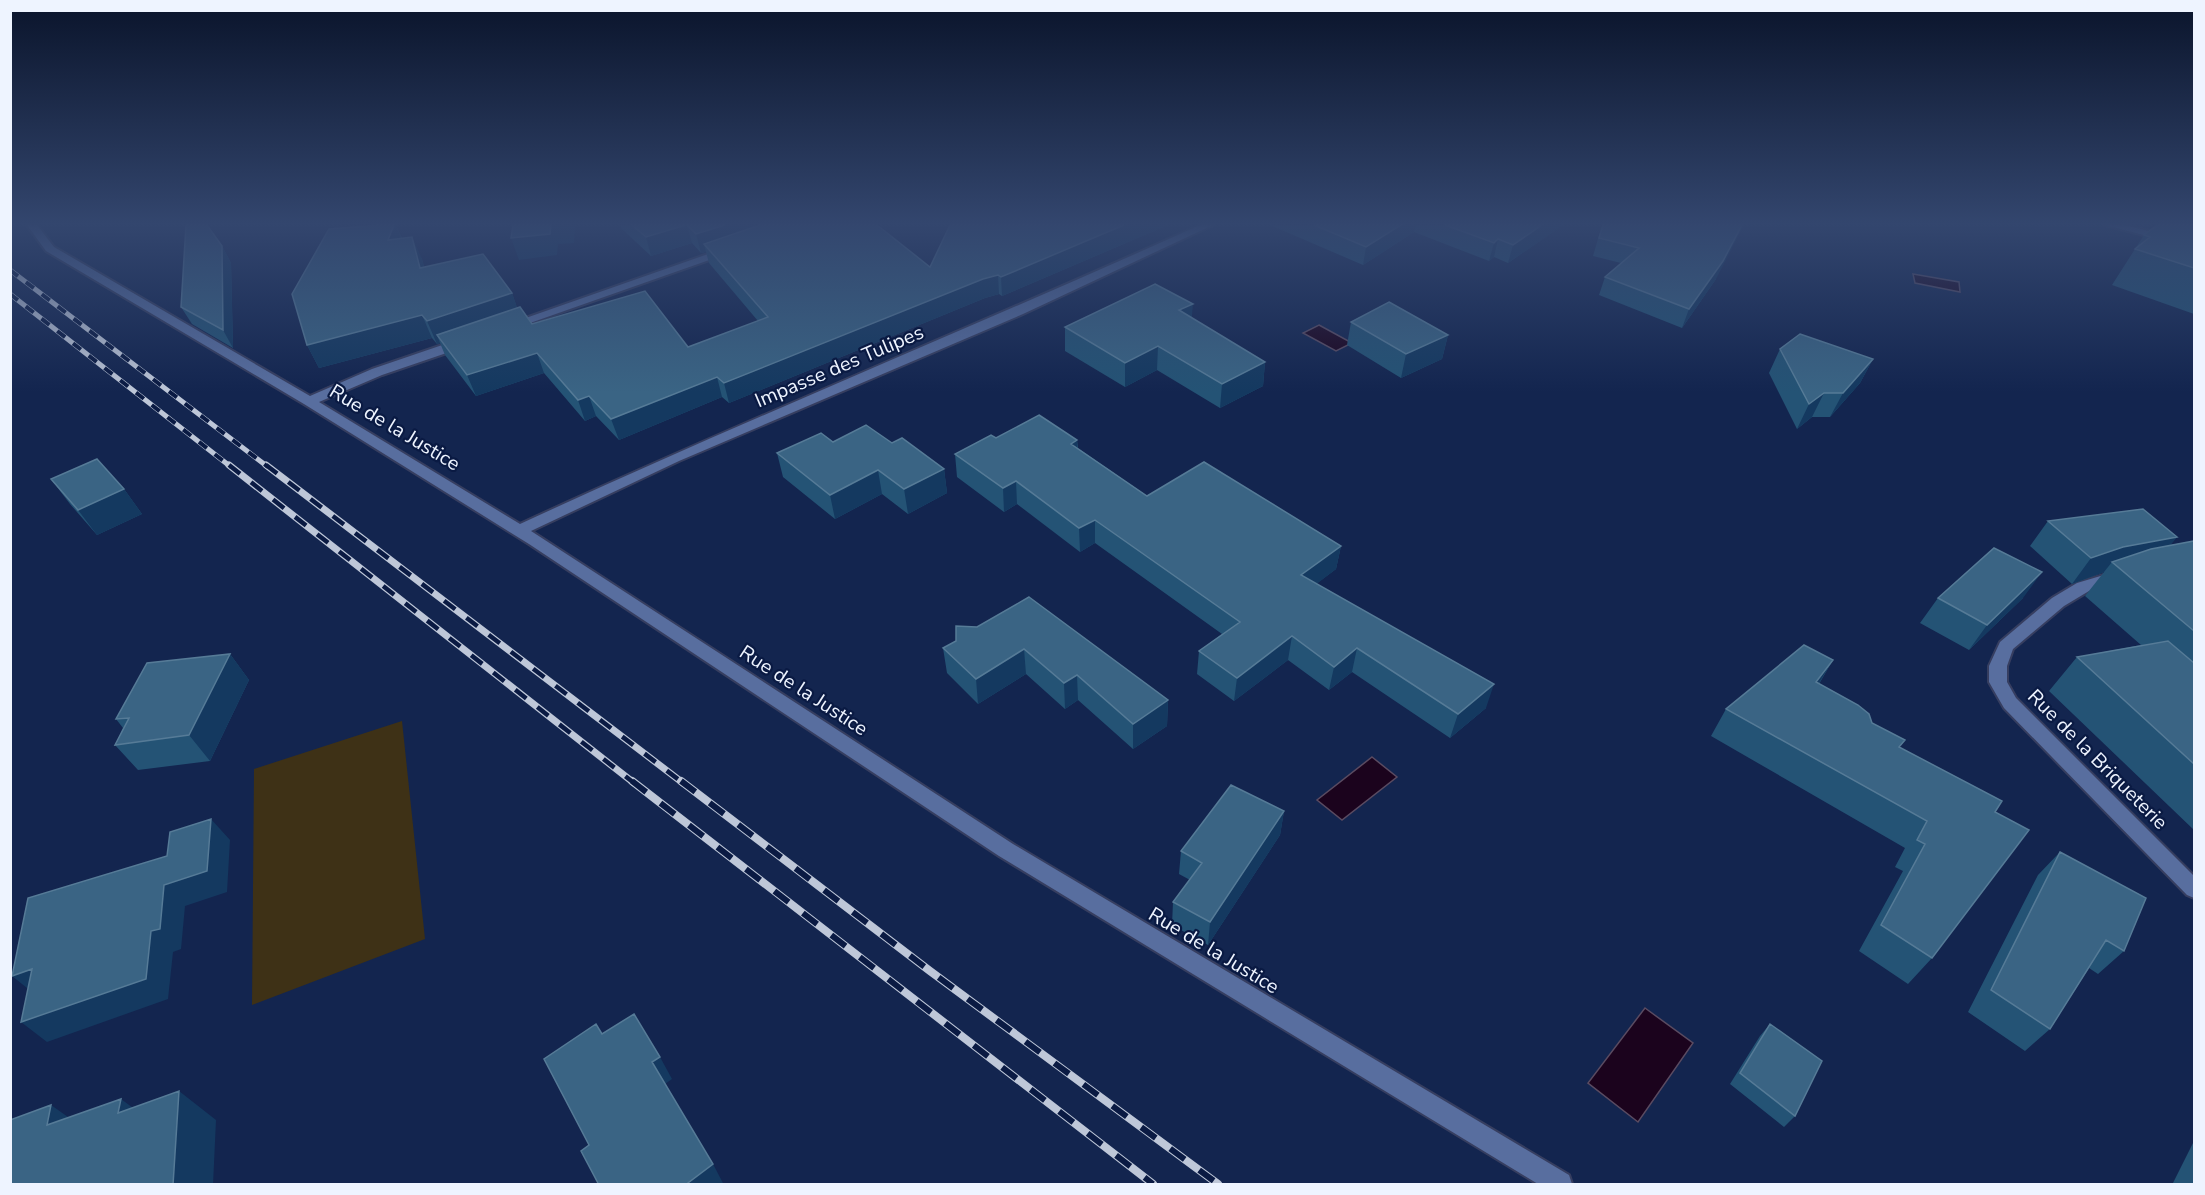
<svg xmlns="http://www.w3.org/2000/svg" width="2205" height="1195" font-family="'Nunito Sans',sans-serif">
  <style>
    .green { fill: #3e3116 }
    .water { fill: #1b031d; stroke: #5a4b61; stroke-width: 1.5 }
    .lines { fill: none; stroke-linecap: round; stroke-linejoin: round }
    .minor-casing { stroke: #363e60; stroke-width: 4 }
    .secondary-casing { stroke: #363e60; stroke-width: 4 }
    .minor { fill: #586e9f; fill-rule: evenodd }
    .secondary { fill: #586e9f; fill-rule: evenodd }
    .rail-far2-casing { stroke: #bec7d8; stroke-width: 5 }
    .rail-far1-casing { stroke: #bec7d8; stroke-width: 7 }
    .rail-casing { stroke: #bec7d8; stroke-width: 8 }
    .rail-far2 { stroke: #0a1a43; stroke-width: 4; stroke-dasharray: 10; stroke-linecap: butt }
    .rail-far1 { stroke: #0a1a43; stroke-width: 4.5; stroke-dasharray: 14; stroke-linecap: butt }
    .rail { stroke: #0a1a43; stroke-width: 6; stroke-dasharray: 18; stroke-linecap: butt }
    .wall { fill: #245375 }
    .shaded-wall { fill: #143960 }
    .building { fill: #3a6484; stroke: #567b97; stroke-width: 1.5 }
    .labels { text-anchor: middle; stroke-width: 4.5; stroke-linejoin: round; paint-order: stroke }
    .street-label { font-size: 20px; fill: #eef4ff; stroke: #0a1a43 }
  </style>
  <rect width="100%" height="100%" fill="#13254f"/>
  <path class="green" d="M 402,721 L 425,939 L 252,1005 L 254,769 Z"/>
  <path class="water" d="M 1913,274 L 1959,282 L 1960,292 L 1915,283 Z
    M 1319,325 L 1352,343 L 1336,351 L 1303,333 Z
    M 1372,757 L 1397,777 L 1342,820 L 1317,800 Z
    M 1645,1008 L 1693,1043 L 1638,1122 L 1588,1083 Z"/>
  <g class="lines">
    <defs>
      <path id="minor" d="M 27,225 L 37,225 L 54,247 L 310,396 L 372,369 L 457,340 L 467,340 L 467,346 L 382,375 L 319,402 L 520,524 C 745,420 974,327 1200,225 L 1213,225 L 1023,314 L 679,461 L 531,531 L 1013,844 L 1569,1175 L 1572,1184 L 1538,1184 L 999,856 L 529,544 L 304,404 L 46,251 Z
        M 728,247 L 734,250 L 732,252 L 513,329 L 505,329 L 503,326 Z
        M 2114,572 L 2120,574 L 2122,578 L 2120,582 L 2089,591 L 2064,606 L 2013,649 L 2007,666 L 2007,682 L 2016,698 L 2194,876 L 2194,898 L 2187,895 L 2004,708 L 1989,682 L 1989,666 L 2000,642 L 2052,598 L 2077,583 Z"/>
      <path id="secondary" d="M 2105,225 L 2124,225 L 2194,242 L 2194,248 Z"/>
    </defs>
    <use href="#minor" class="minor-casing"/>
    <use href="#secondary" class="secondary-casing"/>
    <use href="#minor" class="minor"/>
    <use href="#secondary" class="secondary"/>
    <defs>
      <path id="rail-far2" d="M 10,270 L 268,467
        M 10,294 L 231,467"/>
      <path id="rail-far1" d="M 229,465 L 634,783
        M 266,465 L 683,783"/>
      <path id="rail" d="M 632,781 L 1153,1184
        M 681,781 L 930,971 L 1218,1184"/>
    </defs>
    <use href="#rail-far2" class="rail-far2-casing"/>
    <use href="#rail-far1" class="rail-far1-casing"/>
    <use href="#rail" class="rail-casing"/>
    <use href="#rail-far2" class="rail-far2"/>
    <use href="#rail-far1" class="rail-far1"/>
    <use href="#rail" class="rail"/>
  </g>
  <path class="wall" d="M 379,225 L 396,225 L 402,238 L 422,259 L 424,267 L 512,293 L 517,308 L 532,324 L 688,347 L 758,321 L 709,263 L 706,252 L 701,253 L 692,243 L 651,256 L 622,229 L 620,225 L 877,225 L 930,267 L 1168,225 L 1002,296 L 999,294 L 985,298 L 729,403 L 722,397 L 619,440 L 596,416 L 585,421 L 544,373 L 476,396 L 445,355 L 440,343 L 437,344 L 432,338 L 319,368 L 307,345 Z
    M 1270,225 L 1563,225 L 1508,263 L 1494,257 L 1489,261 L 1414,232 L 1363,265 Z
    M 1602,225 L 1716,279 L 1682,328 L 1599,295 L 1605,277 L 1621,263 L 1593,256 Z
    M 2194,225 L 2194,314 L 2112,285 L 2144,235 Z
    M 222,246 L 231,263 L 233,348 L 192,324 L 181,307 Z
    M 1192,318 L 1265,362 L 1263,386 L 1220,408 L 1157,370 L 1125,387 L 1065,351 L 1065,327 Z
    M 1351,322 L 1448,335 L 1442,359 L 1401,378 L 1347,345 Z
    M 1780,349 L 1873,359 L 1860,383 L 1830,417 L 1812,417 L 1797,429 L 1769,373 Z
    M 996,438 L 1077,440 L 1078,448 L 1147,496 L 1341,546 L 1336,569 L 1316,584 L 1486,708 L 1450,738 L 1352,672 L 1329,690 L 1288,660 L 1234,701 L 1197,674 L 1199,651 L 1222,634 L 1095,543 L 1080,552 L 1017,504 L 1004,512 L 957,477 L 955,454 Z
    M 833,442 L 892,443 L 944,469 L 947,493 L 908,514 L 882,494 L 835,519 L 783,477 L 777,453 Z
    M 51,479 L 124,489 L 142,514 L 97,535 L 70,504 Z
    M 2048,521 L 2177,537 L 2170,545 L 2194,541 L 2194,830 L 2049,691 L 2077,657 L 2141,645 L 2085,596 L 2104,572 L 2072,584 L 2030,546 Z
    M 1938,598 L 2023,598 L 1969,650 L 1920,623 Z
    M 956,626 L 1168,700 L 1167,726 L 1133,749 L 1078,700 L 1065,709 L 1026,674 L 978,704 L 947,673 L 943,648 L 956,641 Z
    M 230,654 L 249,680 L 210,761 L 138,770 L 115,745 L 123,728 L 116,719 Z
    M 1833,660 L 1819,684 L 1872,723 L 1900,747 L 1995,812 L 1932,958 L 1908,984 L 1859,951 L 1903,871 L 1895,867 L 1905,848 L 1711,736 L 1726,709 Z
    M 1284,811 L 1280,835 L 1208,945 L 1172,925 L 1173,902 L 1190,880 L 1179,874 L 1181,851 Z
    M 2060,852 L 2124,951 L 2098,974 L 2089,968 L 2050,1029 L 2025,1051 L 1968,1012 L 2038,875 Z
    M 1770,1024 L 1795,1116 L 1784,1127 L 1730,1084 L 1760,1036 Z
    M 2194,1141 L 2194,1185 L 2172,1185 Z"/>
  <path class="shaded-wall" d="M 394,225 L 396,225 L 404,245 L 388,240 Z
    M 551,225 L 575,225 L 574,243 L 558,244 L 557,255 L 519,260 L 511,238 Z
    M 686,225 L 687,225 L 692,243 L 651,256 L 646,237 Z
    M 725,225 L 784,225 L 704,244 L 706,252 L 701,253 L 696,234 Z
    M 1124,225 L 1168,225 L 1002,296 L 1001,277 Z
    M 1401,225 L 1416,225 L 1414,232 L 1363,265 L 1366,247 Z
    M 1542,225 L 1563,225 L 1508,263 L 1513,245 Z
    M 1742,225 L 1744,225 L 1716,279 L 1682,328 L 1689,309 Z
    M 412,237 L 422,259 L 430,290 L 420,268 Z
    M 1498,239 L 1494,257 L 1489,261 L 1494,243 Z
    M 222,246 L 231,263 L 233,348 L 223,330 Z
    M 998,275 L 999,294 L 985,298 L 729,403 L 724,383 L 983,279 Z
    M 512,293 L 520,316 L 437,335 L 440,343 L 437,344 L 427,321 Z
    M 1193,304 L 1191,327 L 1179,310 Z
    M 422,315 L 432,338 L 319,368 L 307,345 Z
    M 1448,335 L 1442,359 L 1401,378 L 1406,354 Z
    M 1158,346 L 1157,370 L 1125,387 L 1125,363 Z
    M 537,353 L 544,373 L 476,396 L 467,375 Z
    M 1873,359 L 1860,383 L 1830,417 L 1843,393 Z
    M 1265,362 L 1263,386 L 1220,408 L 1222,384 Z
    M 717,377 L 722,397 L 619,440 L 611,419 Z
    M 1824,393 L 1812,417 L 1797,429 L 1809,404 Z
    M 589,396 L 596,416 L 585,421 L 578,400 Z
    M 1077,440 L 1078,463 L 1071,444 Z
    M 944,469 L 947,493 L 908,514 L 904,489 Z
    M 878,470 L 882,494 L 835,519 L 830,495 Z
    M 1016,481 L 1017,504 L 1004,512 L 1003,488 Z
    M 124,489 L 142,514 L 97,535 L 78,510 Z
    M 1095,520 L 1095,543 L 1080,552 L 1079,528 Z
    M 2177,537 L 2156,562 L 2112,562 L 2104,572 L 2072,584 L 2091,558 L 2123,547 Z
    M 1341,546 L 1336,569 L 1297,599 L 1301,575 Z
    M 2042,572 L 2023,598 L 1969,650 L 1987,625 Z
    M 1292,636 L 1288,660 L 1234,701 L 1237,678 Z
    M 1357,648 L 1352,672 L 1329,690 L 1334,667 Z
    M 1024,649 L 1026,674 L 978,704 L 976,679 Z
    M 230,654 L 249,680 L 210,761 L 189,735 Z
    M 1833,660 L 1816,688 L 1816,682 Z
    M 1077,675 L 1078,700 L 1065,709 L 1064,683 Z
    M 1494,684 L 1486,708 L 1450,738 L 1458,714 Z
    M 1168,700 L 1167,726 L 1133,749 L 1133,724 Z
    M 1284,811 L 1280,835 L 1208,945 L 1210,922 Z
    M 211,819 L 230,840 L 227,892 L 185,906 L 181,949 L 173,952 L 168,999 L 47,1042 L 21,1022 L 151,931 L 164,885 Z
    M 32,969 L 37,996 L 12,976 Z
    M 660,1057 L 672,1079 L 665,1084 L 652,1062 Z
    M 179,1091 L 216,1120 L 213,1185 L 173,1185 Z
    M 121,1099 L 160,1128 L 118,1113 Z
    M 51,1105 L 92,1134 L 47,1125 Z
    M 713,1164 L 724,1185 L 689,1185 L 688,1183 Z"/>
  <path class="building" d="M 186,225 L 207,225 L 222,246 L 223,330 L 181,307 Z
    M 379,225 L 394,225 L 388,240 L 412,237 L 420,268 L 483,254 L 512,293 L 427,321 L 422,315 L 307,345 L 292,294 L 329,229 Z
    M 513,225 L 551,225 L 550,234 L 511,238 Z
    M 632,225 L 686,225 L 646,237 Z
    M 687,225 L 725,225 L 696,234 Z
    M 760,225 L 877,225 L 930,267 L 950,225 L 1124,225 L 1001,277 L 998,275 L 983,279 L 724,383 L 717,377 L 611,419 L 589,396 L 578,400 L 537,353 L 467,375 L 437,335 L 520,307 L 532,324 L 645,291 L 688,347 L 768,317 L 704,244 Z
    M 1314,225 L 1401,225 L 1366,247 Z
    M 1445,225 L 1542,225 L 1513,245 L 1498,239 L 1494,243 Z
    M 1603,225 L 1742,225 L 1723,261 L 1689,309 L 1605,277 L 1639,248 L 1599,238 Z
    M 2157,225 L 2194,225 L 2194,268 L 2135,249 L 2150,237 L 2144,235 Z
    M 1155,284 L 1193,304 L 1179,310 L 1265,362 L 1222,384 L 1158,346 L 1125,363 L 1065,327 Z
    M 1389,302 L 1448,335 L 1406,354 L 1351,322 Z
    M 1800,334 L 1873,359 L 1843,393 L 1824,393 L 1809,404 L 1780,349 Z
    M 1039,415 L 1077,440 L 1071,444 L 1147,496 L 1204,462 L 1341,546 L 1301,575 L 1494,684 L 1458,714 L 1357,648 L 1334,667 L 1292,636 L 1237,678 L 1199,651 L 1240,622 L 1095,520 L 1079,528 L 1016,481 L 1003,488 L 955,454 L 991,435 L 996,438 Z
    M 866,425 L 892,443 L 902,438 L 944,469 L 904,489 L 878,470 L 830,495 L 777,453 L 821,433 L 833,442 Z
    M 97,459 L 124,489 L 78,510 L 51,479 Z
    M 2143,509 L 2177,537 L 2123,547 L 2091,558 L 2048,521 Z
    M 2194,541 L 2194,631 L 2112,562 L 2151,549 Z
    M 1994,548 L 2042,572 L 1987,625 L 1938,598 Z
    M 1029,597 L 1168,700 L 1133,724 L 1077,675 L 1064,683 L 1024,649 L 976,679 L 943,648 L 956,641 L 956,626 L 977,627 Z
    M 2168,641 L 2194,663 L 2194,764 L 2077,657 Z
    M 1804,645 L 1833,660 L 1816,682 L 1858,705 L 1869,714 L 1872,723 L 1905,740 L 1899,747 L 2002,801 L 1995,812 L 2029,830 L 1932,958 L 1881,925 L 1925,844 L 1917,840 L 1927,821 L 1726,709 Z
    M 230,654 L 189,735 L 115,745 L 129,718 L 116,719 L 147,663 Z
    M 1231,785 L 1284,811 L 1210,922 L 1173,902 L 1202,863 L 1181,851 Z
    M 211,819 L 207,871 L 164,885 L 160,929 L 151,931 L 146,979 L 21,1022 L 32,969 L 12,976 L 28,898 L 167,856 L 170,832 Z
    M 2060,852 L 2146,898 L 2124,951 L 2106,940 L 2050,1029 L 1991,990 Z
    M 634,1014 L 660,1057 L 652,1062 L 713,1164 L 688,1183 L 689,1185 L 599,1185 L 581,1151 L 589,1145 L 544,1059 L 596,1024 L 602,1034 Z
    M 1770,1024 L 1822,1061 L 1795,1116 L 1740,1073 Z
    M 179,1091 L 173,1185 L 10,1185 L 10,1120 L 51,1105 L 47,1125 L 121,1099 L 118,1113 Z"/>
  <linearGradient id="sky" x2="0" y2="1"><stop stop-color="#0a142b"/><stop offset="0.57" stop-color="#33466e"/><stop offset="1" stop-color="#33466e" stop-opacity="0"/></linearGradient>
  <rect width="2205" height="392" fill="url(#sky)"/>
  <g class="labels">
    <g class="street-label">
      <text transform="translate(839 366) rotate(-23)" y="7">Impasse des Tulipes</text>
      <text transform="translate(395 427) rotate(31)" y="7">Rue de la Justice</text>
      <text transform="translate(804 690) rotate(33)" y="7">Rue de la Justice</text>
      <text transform="translate(2098 759) rotate(45)" y="7">Rue de la Briqueterie</text>
      <text transform="translate(1214 950) rotate(31)" y="7">Rue de la Justice</text>
    </g>
  </g>
  <rect width="2205" height="1195" fill="none" stroke="#eef4ff" stroke-width="24"/>
</svg>
